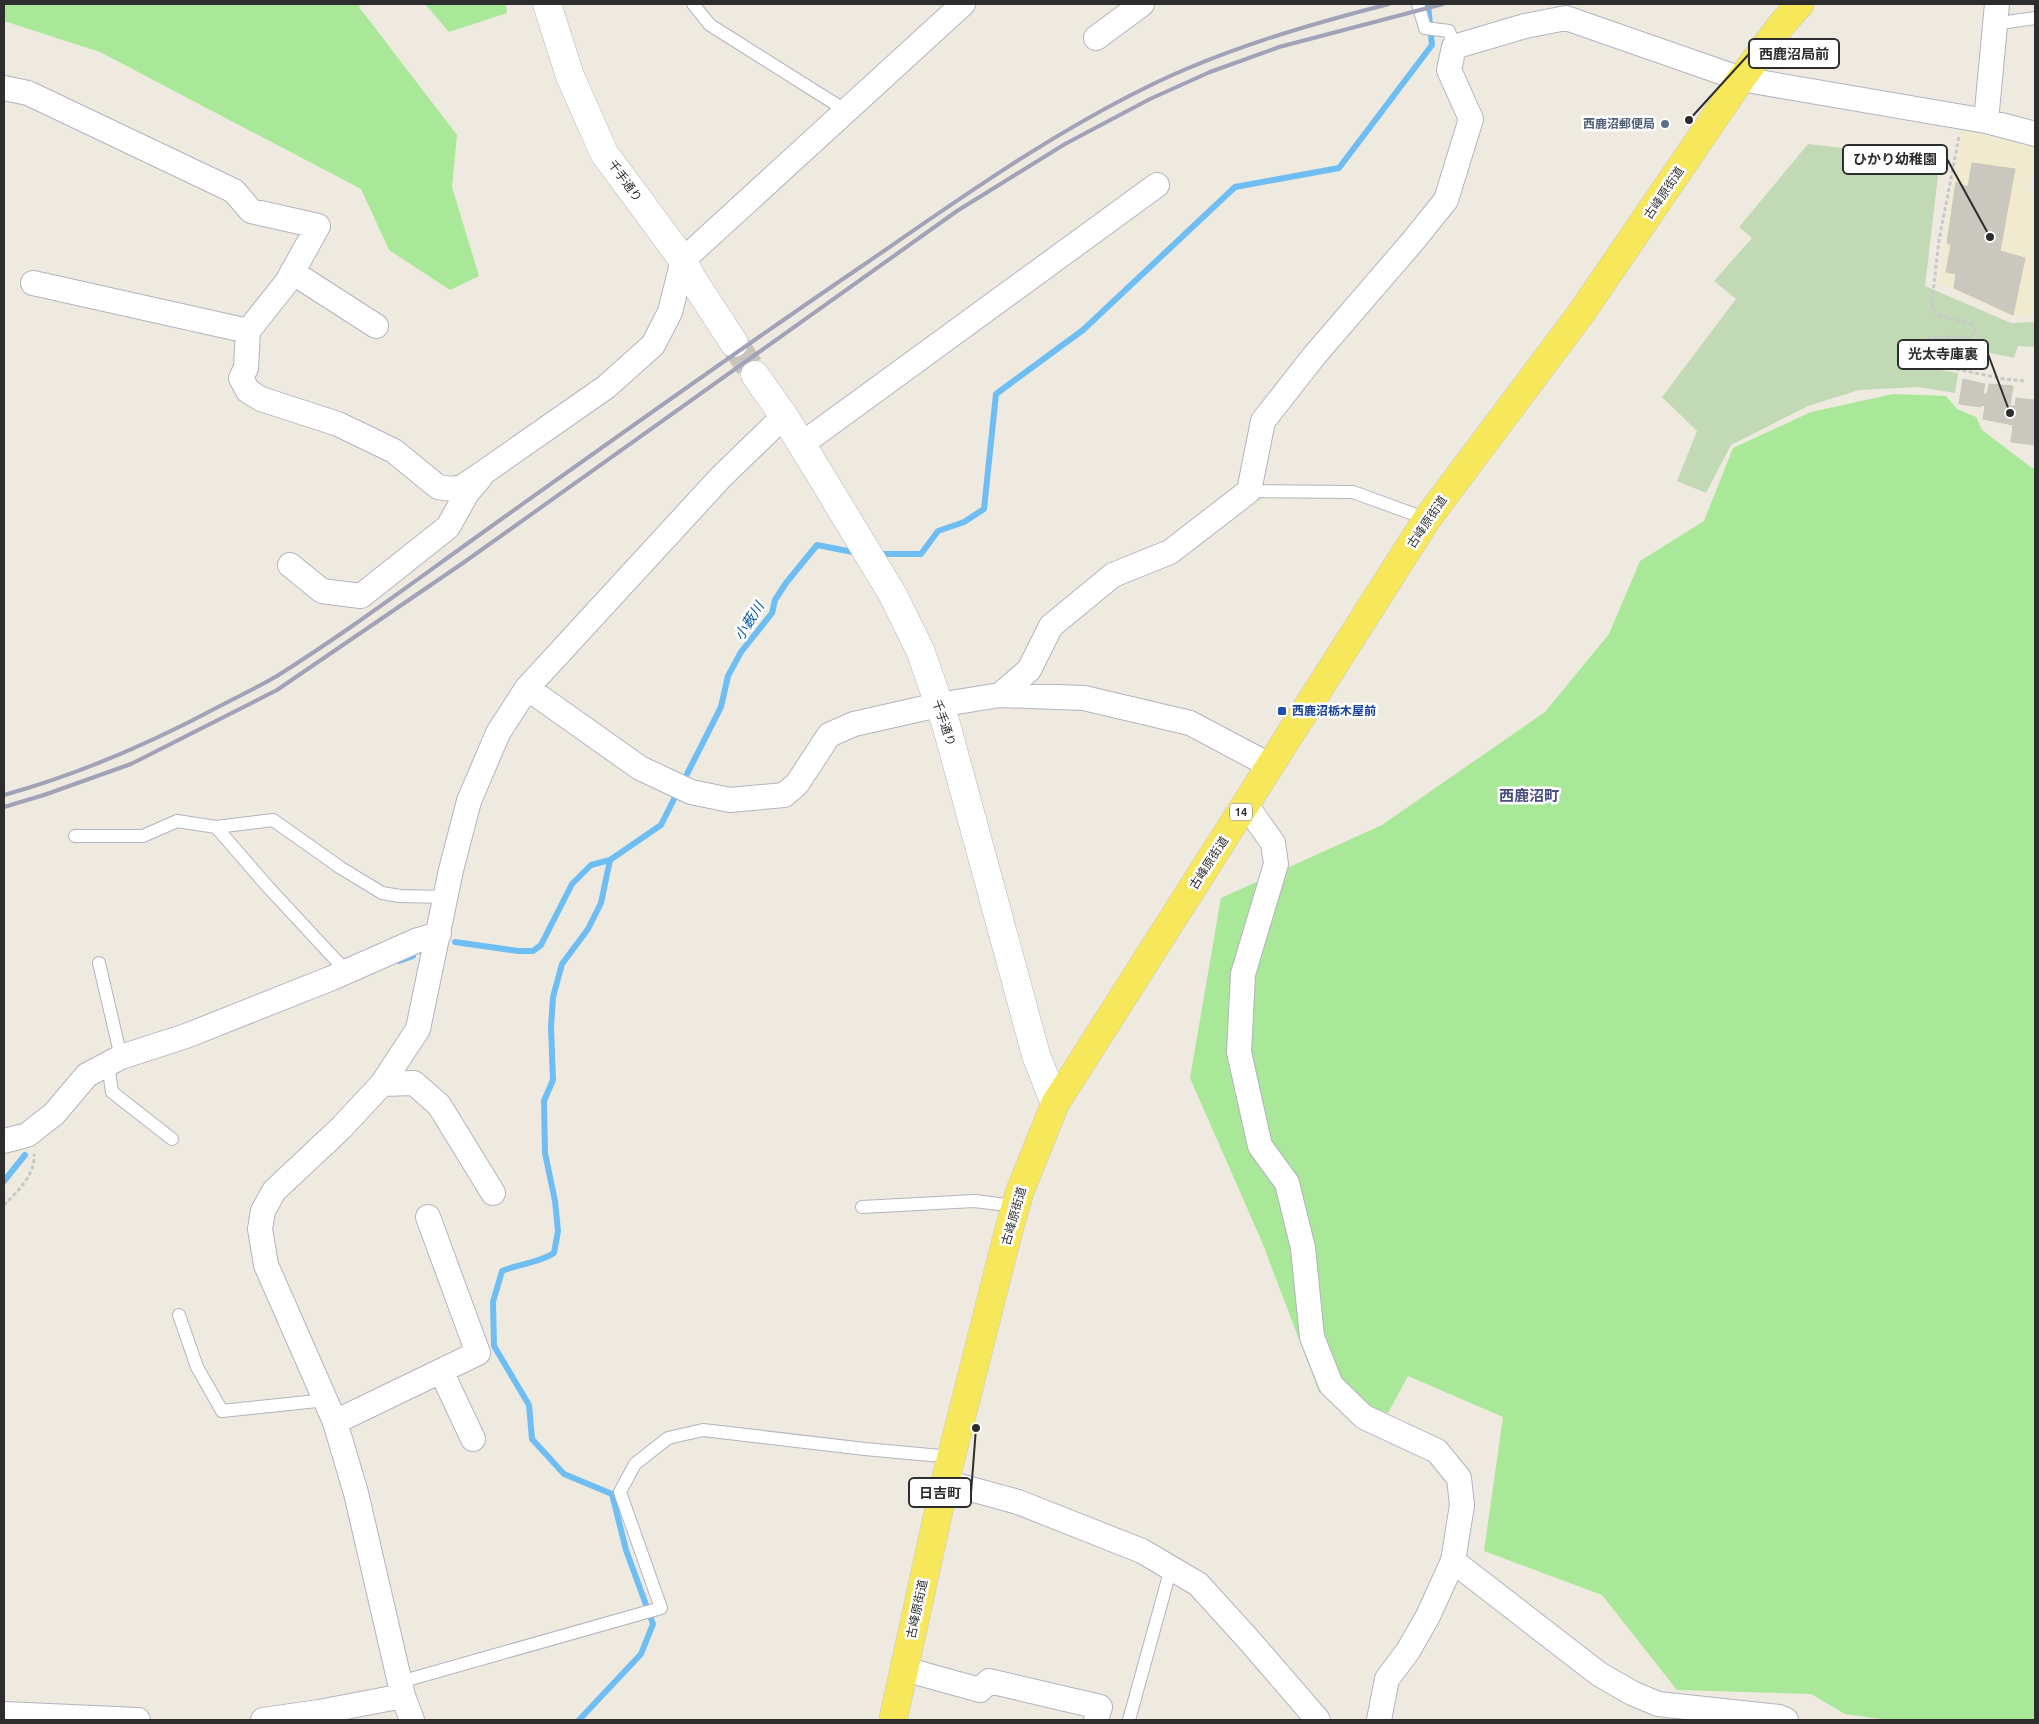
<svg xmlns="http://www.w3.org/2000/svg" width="2039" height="1724" font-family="Ubuntu,'Noto Sans JP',sans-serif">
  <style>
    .education { fill: #f0eace }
    .green { fill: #a9e799 }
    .cemetery { fill: #c2d9b5 }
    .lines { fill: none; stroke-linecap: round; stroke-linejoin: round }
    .stream { stroke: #6ebef4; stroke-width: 6 }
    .building { fill: #cac7be; stroke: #cac6b8 }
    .secondary-tunnel { stroke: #c8c4bb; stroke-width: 28; stroke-dasharray: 28 14; stroke-linecap: butt }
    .lane-casing { stroke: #b3b3c1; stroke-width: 14 }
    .street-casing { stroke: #b3b3c1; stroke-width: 26 }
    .secondary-casing { stroke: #b3b3c1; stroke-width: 29 }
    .primary-casing { stroke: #c8c8c8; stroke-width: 29 }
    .path { stroke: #c8c8c8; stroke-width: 3; stroke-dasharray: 4 2.5; stroke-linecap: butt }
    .lane { stroke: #fff; stroke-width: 12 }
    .street { stroke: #fff; stroke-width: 24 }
    .secondary { stroke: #fff; stroke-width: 28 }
    .primary { stroke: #f7e85b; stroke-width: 28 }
    .rail { stroke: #a1a1b8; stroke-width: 4 }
    .service-dot { fill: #5c6f8a; stroke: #fff; stroke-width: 2 }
    .transit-dot { fill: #1a4fb4; stroke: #fff; stroke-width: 2 }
    .labels { text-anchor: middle; stroke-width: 5; stroke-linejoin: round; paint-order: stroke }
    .shield { fill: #fff; stroke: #6c6c6c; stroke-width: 1 }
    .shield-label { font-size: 11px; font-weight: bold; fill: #2d2d2d }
    .service-label { font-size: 12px; font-weight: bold; fill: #4e5e75; stroke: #fff; text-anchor: end }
    .street-label { font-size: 12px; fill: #2d2d2d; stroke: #fff }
    .transit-label { font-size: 12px; font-weight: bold; fill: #164399; stroke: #fff; text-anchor: start }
    .water-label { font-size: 14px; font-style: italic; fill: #085aa6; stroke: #fff }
    .quarter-label { font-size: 15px; font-weight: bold; fill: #4a4d80; stroke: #fff }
    .leader { fill: none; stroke: #2d2d2d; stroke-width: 2 }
    .callout-dot { fill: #2d2d2d; stroke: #fff; stroke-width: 2 }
    .callout { fill: #fff; stroke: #2d2d2d; stroke-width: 2 }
    .callout-label { font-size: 14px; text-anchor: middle; font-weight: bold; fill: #2d2d2d }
  </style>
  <rect width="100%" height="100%" fill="#efeadf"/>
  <path class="education" d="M 1964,124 L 2035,141 L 2035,164 L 2029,190 L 2035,192 L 2035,313 L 2013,317 L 1939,283 L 1954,174 Z"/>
  <path class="green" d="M 4,4 L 362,4 L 359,7 L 457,135 L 452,187 L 479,276 L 450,290 L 389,250 L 361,189 L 100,52 L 4,21 Z
    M 425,4 L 506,4 L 507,13 L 449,32 Z
    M 1893,394 L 1946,396 L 1957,409 L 1976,417 L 1982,430 L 2032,468 L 2035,467 L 2035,1720 L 1887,1720 L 1845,1714 L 1811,1694 L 1677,1690 L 1602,1595 L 1484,1551 L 1503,1417 L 1408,1376 L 1388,1413 L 1319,1392 L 1262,1242 L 1190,1078 L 1221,898 L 1382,825 L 1545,712 L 1609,634 L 1640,561 L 1704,521 L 1733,448 L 1811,412 Z"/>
  <path class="cemetery" d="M 1808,144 L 1940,159 L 1925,286 L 2011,323 L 2035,322 L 2035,347 L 2018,346 L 2014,358 C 1984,351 1956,347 1925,352 L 1922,367 L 1958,373 L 1955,393 L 1918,387 L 1859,390 L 1808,406 L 1731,445 L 1706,493 L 1677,481 L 1697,431 L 1662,397 L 1736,299 L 1714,281 L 1752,238 L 1739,227 Z"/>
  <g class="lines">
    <path class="stream" d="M 878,554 L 921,554 L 938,531 L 964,522 L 984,509 L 996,394 L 1083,330 L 1235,187 L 1339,168 L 1432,45 L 1428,4
      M 683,782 L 721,707 L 728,676 L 741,652 L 772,613 L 775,600 L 786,583 L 817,545 L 858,553
      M 455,942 L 518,951 L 533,951 L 541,945 L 572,884 L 591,865 L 610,860 L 661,825 L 678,791
      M 399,961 L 413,956
      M 4,1181 L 25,1155
      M 579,1720 L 641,1654 L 653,1624 L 626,1550 L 612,1494 L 564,1474 L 532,1439 L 529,1405 L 494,1346 L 493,1302 L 502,1271 C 518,1264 539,1263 554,1253 L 558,1231 L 555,1201 L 545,1153 L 544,1101 L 553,1080 L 551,1027 L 553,997 L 562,964 L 588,929 L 601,903 L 610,860"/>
  </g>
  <path class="building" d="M 1972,163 L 2015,169 L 2000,251 L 2025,258 L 2013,315 L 1954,288 L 1956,274 L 1946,272 L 1951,245 L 1947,243 L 1956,182 L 1968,187 Z
    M 1963,379 L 1985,384 L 1983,394 L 1987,394 L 1989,384 L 2013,386 L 2010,406 L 2015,406 L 2016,398 L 2035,400 L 2035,445 L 2011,442 L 2013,425 L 1983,419 L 1985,406 L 1981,405 L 1981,407 L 1959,404 Z"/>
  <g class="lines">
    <path class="secondary-tunnel" d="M 734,343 L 755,375"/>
    <defs>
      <path id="lane" d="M 693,4 L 710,25 L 845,110
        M 1418,4 L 1425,28 L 1449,31 L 1454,47
        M 1994,24 L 2035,18
        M 1249,491 L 1353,492 L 1427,519
        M 75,836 L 143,836 L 177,821 L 216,827
        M 99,963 L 121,1057
        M 347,972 L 268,887 L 216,827 L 273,820 L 341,868 L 382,893 L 400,896 L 447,897
        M 108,1064 L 112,1092 L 172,1139
        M 862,1207 L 974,1201 L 1016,1206
        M 179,1315 L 197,1367 L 222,1411 L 326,1400
        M 400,1682 L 661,1608 L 620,1492 L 635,1464 L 668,1438 L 703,1430 L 865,1449 L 952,1457
        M 1129,1720 L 1171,1568"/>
      <path id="street" d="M 1096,38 L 1142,4
        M 4,88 L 28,93 L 234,191 L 251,211 L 318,226 L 287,282 L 248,331 L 246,368 L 241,378 L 248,391 L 261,399 L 338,424 L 394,451 L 438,487 L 452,489 L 462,487 L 480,475 L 606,387 L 653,345 L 670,312 L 683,260 L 963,4
        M 1986,121 L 1997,4
        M 292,272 L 376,326
        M 33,283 L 248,331
        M 802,444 L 1157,185
        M 290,565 L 322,591 L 361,596 L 448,527 L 467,493 L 480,478
        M 527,688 L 640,768 L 691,792 L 730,800 L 784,795 L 797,784 L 829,735 L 854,724 L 938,705 L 1000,695 L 1084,698 L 1190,723 L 1271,766
        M 1000,695 L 1029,670 L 1051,626 L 1113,575 L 1170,552 L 1249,491 L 1263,421 L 1314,356 L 1413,241 L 1446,200 L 1471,119 L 1449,70 L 1454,47 L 1525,26 L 1566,18 L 1741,79 L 1986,121 L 2035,134
        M 1246,805 L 1273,843 L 1276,864 L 1243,974 L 1239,1052 L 1260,1146 L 1287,1183 L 1303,1248 L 1312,1337 L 1331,1385 L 1364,1417 L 1437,1451 L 1459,1478 L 1462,1505 L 1453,1561 L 1428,1616 L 1408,1651 L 1387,1679 L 1379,1720
        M 382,1084 L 414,1083 L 439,1105 L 493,1193
        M 4,1141 L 27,1135 L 54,1114 L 87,1075 L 121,1057 L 186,1036 L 332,978 L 418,940 L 439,934
        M 441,1371 L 473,1439
        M 335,1422 L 478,1353 L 428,1217
        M 945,1482 L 1018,1502 L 1142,1551 L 1198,1584 L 1248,1639 L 1318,1720
        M 1453,1561 L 1599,1674 L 1632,1693 L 1658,1704 L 1779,1717 L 1786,1720
        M 904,1669 L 980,1690 L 989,1681 L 1100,1707 L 1096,1720
        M 4,1714 L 138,1720
        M 263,1720 L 319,1712 L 403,1696
        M 412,1720 L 403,1696 L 356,1493 L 335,1422 L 266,1265 L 260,1229 L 263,1211 L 274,1191 L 341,1128 L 382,1084 L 418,1029 L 451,870 L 469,801 L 498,733 L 527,688 L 721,477 L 784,416"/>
      <path id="secondary" d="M 547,4 L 570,76 L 604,153 L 683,260 L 691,277 L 734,343
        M 755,375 L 784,416 L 818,471 L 893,595 L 920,650 L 946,724 L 1036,1055 L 1055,1104"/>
      <path id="primary" d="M 893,1720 L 945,1482 L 1008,1233 L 1020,1191 L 1055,1104 L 1427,519 L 1582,312 L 1741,79 L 1782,24 L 1800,4"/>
    </defs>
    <use href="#lane" class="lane-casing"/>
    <use href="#street" class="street-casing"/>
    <use href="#secondary" class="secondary-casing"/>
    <use href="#primary" class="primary-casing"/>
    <path class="path" d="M 1959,137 L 1939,240 L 1932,302 L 1933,310 L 1939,315 L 1973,325 L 1976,331 L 1971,337 C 1957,337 1931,335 1919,343 C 1915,346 1914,350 1914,354 L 1923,362 L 2004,379 L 2026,381
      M 4,1205 C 17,1192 36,1174 34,1154"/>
    <use href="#lane" class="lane"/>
    <use href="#street" class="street"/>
    <use href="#secondary" class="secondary"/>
    <use href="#primary" class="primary"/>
    <path class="rail" d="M 4,795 C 80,774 151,743 220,706 C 239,696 258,687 277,676 C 350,630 419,578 489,528 C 614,439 738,350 865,264 C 956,201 1046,137 1145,88 C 1221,50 1307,25 1389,4
      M 4,807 L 44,795 L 131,764 L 277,690 L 463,563 L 957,211 L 1065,144 L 1150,99 L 1210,72 L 1279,47 L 1443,4"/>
  </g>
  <circle class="service-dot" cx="1665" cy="124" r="5"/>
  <rect class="transit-dot" x="1277" y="706" width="10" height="10" rx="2.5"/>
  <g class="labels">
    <rect class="shield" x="1230" y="803.5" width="22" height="17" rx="4"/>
    <g class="shield-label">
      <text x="1241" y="816">14</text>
    </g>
    <g class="service-label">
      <text x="1655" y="128">西鹿沼郵便局</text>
    </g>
    <g class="street-label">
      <text transform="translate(625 181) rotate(54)" y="4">千手通り</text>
      <text transform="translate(1664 193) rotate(-56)" y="4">古峰原街道</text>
      <text transform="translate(1427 522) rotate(-56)" y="4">古峰原街道</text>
      <text transform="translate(944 723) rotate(71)" y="4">千手通り</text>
      <text transform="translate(1209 863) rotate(-57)" y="4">古峰原街道</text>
      <text transform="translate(1014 1216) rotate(-74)" y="4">古峰原街道</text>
      <text transform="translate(917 1609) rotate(-78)" y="4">古峰原街道</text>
    </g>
    <g class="transit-label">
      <text x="1292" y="715">西鹿沼栃木屋前</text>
    </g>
    <g class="water-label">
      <text transform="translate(749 621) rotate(-58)" y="5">小薮川</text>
    </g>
    <g class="quarter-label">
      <text x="1529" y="801">西鹿沼町</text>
    </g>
  </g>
  <path class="leader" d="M1689 120L1749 54M1990 237L1947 159M2010 413L1988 354M976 1428L971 1493"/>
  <g class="callout-dot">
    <circle cx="1689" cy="120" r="5"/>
    <circle cx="1990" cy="237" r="5"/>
    <circle cx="2010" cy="413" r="5"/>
    <circle cx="976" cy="1428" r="5"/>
  </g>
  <g class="callout">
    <rect x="1749" y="39" width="90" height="29" rx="5"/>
    <rect x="1843" y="145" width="104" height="29" rx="5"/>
    <rect x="1898" y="340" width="90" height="29" rx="5"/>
    <rect x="909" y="1478" width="62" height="29" rx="5"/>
  </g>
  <g class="callout-label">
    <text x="1794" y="59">西鹿沼局前</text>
    <text x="1895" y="164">ひかり幼稚園</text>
    <text x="1943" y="359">光太寺庫裏</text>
    <text x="940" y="1498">日吉町</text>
  </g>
  <rect width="2039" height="1724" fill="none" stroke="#2d2d2d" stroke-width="10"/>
</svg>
